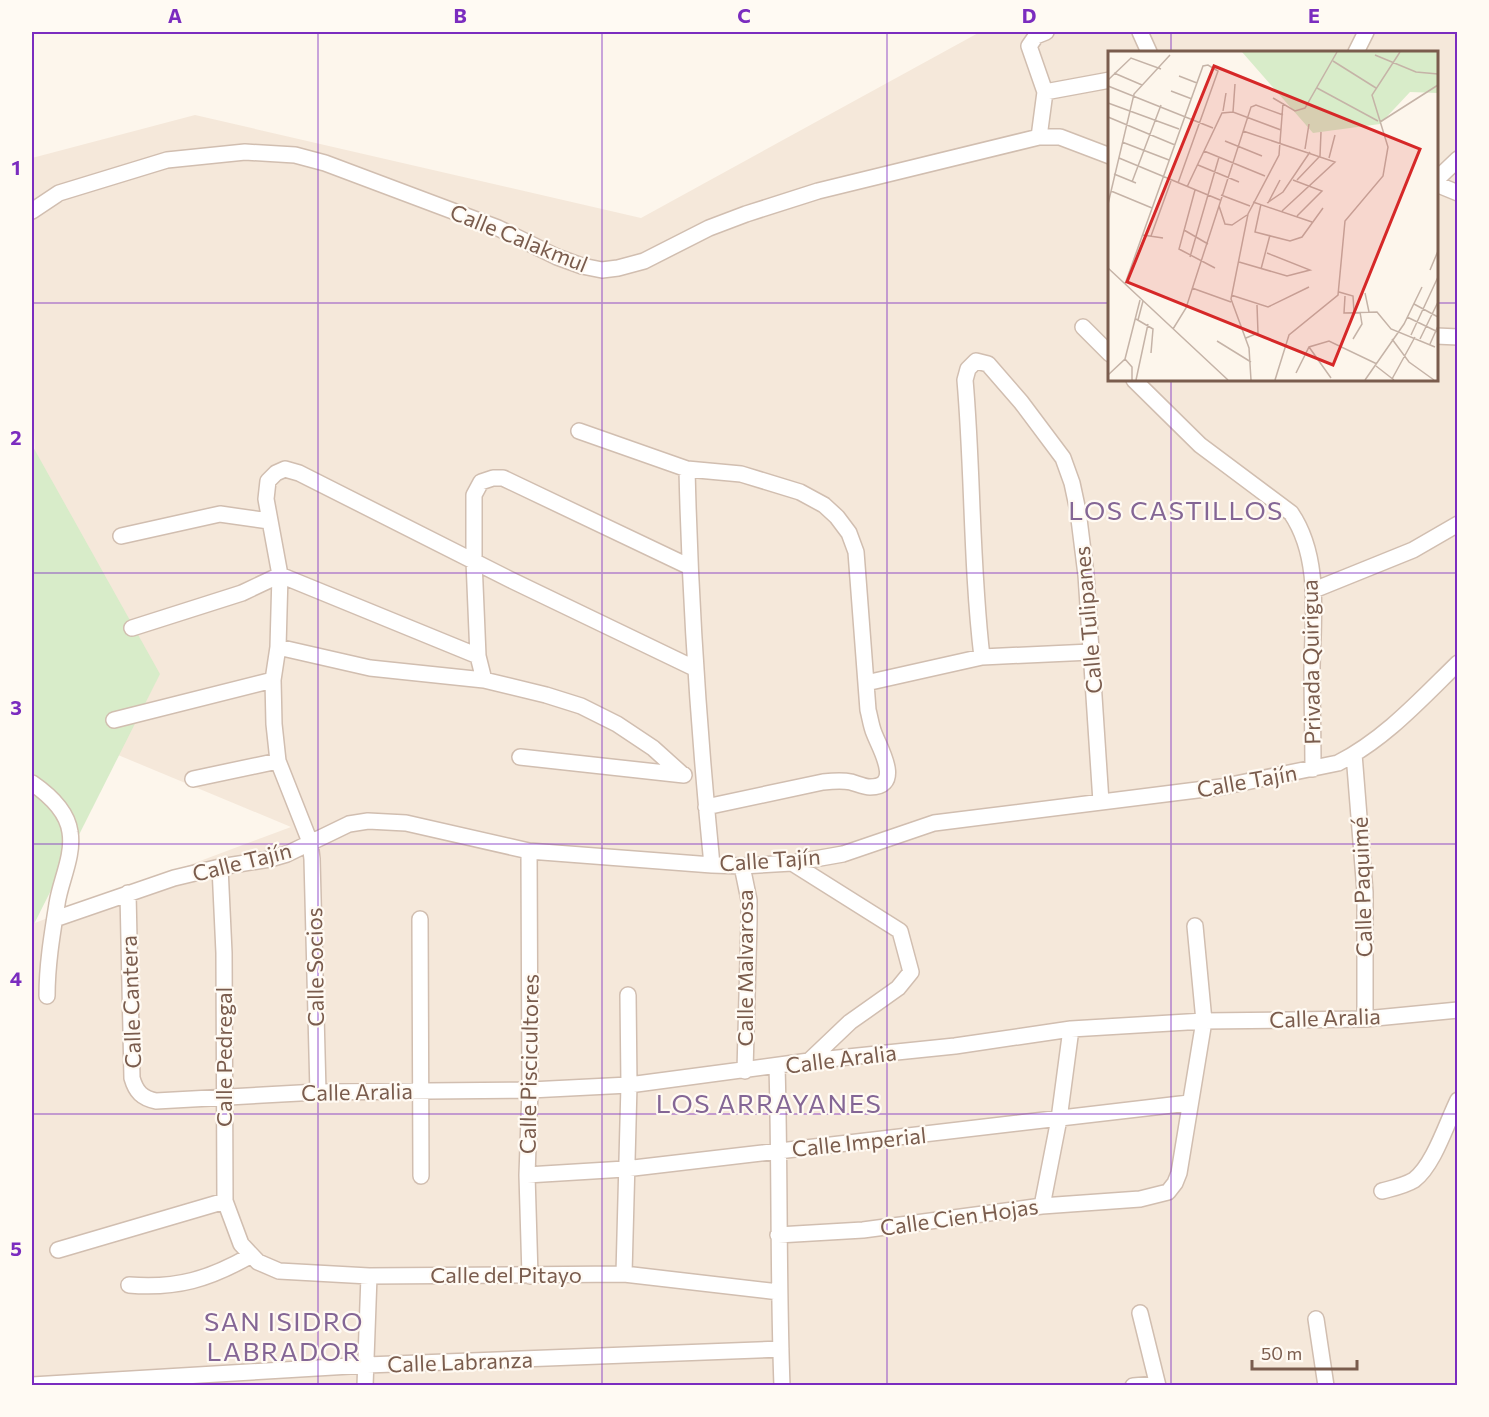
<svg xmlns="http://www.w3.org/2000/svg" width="1489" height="1417" font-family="Commissioner,sans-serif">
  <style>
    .residential { fill: #f5e8da; fill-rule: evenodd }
    .green { fill: #d8ecc9 }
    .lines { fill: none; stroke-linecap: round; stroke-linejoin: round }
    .minor-casing { stroke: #d1beb0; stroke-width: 18 }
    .minor { stroke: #fff; stroke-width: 15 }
    .grid { fill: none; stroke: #7b2cbf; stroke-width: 1.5; stroke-opacity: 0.55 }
    .labels { text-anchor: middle; stroke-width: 4.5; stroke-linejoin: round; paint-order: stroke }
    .street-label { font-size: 22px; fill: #7a5c4d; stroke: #fffaf3 }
    .quarter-label { font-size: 26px; letter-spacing: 1.5px; fill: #846695; stroke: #fffaf3 }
    .inset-road { fill: none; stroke: #c5b3a7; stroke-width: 1.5 }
    .view { fill: #d62828; fill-opacity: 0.15; stroke: #d62828; stroke-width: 3 }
    .inset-edge { fill: none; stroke: #7a5c4d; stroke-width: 3 }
    .neatline { fill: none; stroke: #7b2cbf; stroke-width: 2 }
    .grid-label { font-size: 20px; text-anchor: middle; font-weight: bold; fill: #7b2cbf }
  </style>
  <rect width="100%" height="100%" fill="#fdf6ec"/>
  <path class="residential" d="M 980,32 L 1457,32 L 1457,1385 L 32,1386 L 32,924 L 291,827 L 46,725 L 32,381 L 32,158 L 195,115 L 641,218 ZM 1110,52 L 1436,52 L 1436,380 L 1110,380 Z"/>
  <path class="green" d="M 32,445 L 160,674 L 32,928 Z"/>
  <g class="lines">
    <defs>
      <path id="minor" d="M 1140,32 L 1149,52
        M 1356,52 L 1366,32
        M 1045,92 L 1110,80
        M 1039,137 L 1045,92 L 1029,46 L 1036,36 L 1046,32
        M 1436,180 L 1458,159
        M 1436,184 L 1458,193
        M 32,211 L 59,193 L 167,160 L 245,152 L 295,155 L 325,163 L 498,228 L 557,257 L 582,266 L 602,270 L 618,268 L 644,261 L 709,228 L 746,214 L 818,191 L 1039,137 L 1060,137 L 1110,156
        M 1083,327 L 1110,354
        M 1436,336 L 1458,337
        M 1134,380 L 1200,445 L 1291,513 C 1321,557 1313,616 1312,667 C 1312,701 1313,735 1313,769
        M 579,431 L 687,469 L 741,474 L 800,492 L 824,505 L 837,517 L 849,533 L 856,552 L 868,710 C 870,717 871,726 874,733 C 879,747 904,787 870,787 C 864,787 858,784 851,782 C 842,780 832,781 823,782 L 706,807
        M 687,469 C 690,601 699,733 712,865
        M 121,536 L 220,514 L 269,521
        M 1314,590 L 1413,550 L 1458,524
        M 132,628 L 242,593 L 280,575 L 478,656
        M 278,647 L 370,668 L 484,680 L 546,695 L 581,706 L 617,724 L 653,748 L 683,775
        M 982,657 C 971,565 973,472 965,380 L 968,369 L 976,361 L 988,364 L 1021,402 L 1063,458 L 1072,483 L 1078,511 L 1086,575 L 1101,802
        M 484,680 L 478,656 L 474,561 L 474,495 L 481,482 L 493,478 L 503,478 L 690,567
        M 866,683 L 982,657 L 1091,652
        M 114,720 L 273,680
        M 1354,754 L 1365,892 L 1365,1019
        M 520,757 L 684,775
        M 193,779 L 278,761
        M 32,783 C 48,794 67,810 70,832 C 74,856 60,882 57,904 C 52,935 47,965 47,996
        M 529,851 L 530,1090 L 527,1175 L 530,1276
        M 792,863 L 900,931 L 911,972 L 898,988 L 850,1022 L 809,1061
        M 742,866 L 749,900 L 749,921 L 745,1071
        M 220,867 L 224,953 L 225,1201 L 241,1244 L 258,1262 L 279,1271 L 369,1276 L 624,1274 L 779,1292
        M 128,893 L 132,1078 C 136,1092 142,1098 156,1101 L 318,1092 L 530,1090 L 629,1085 L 809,1061 L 955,1046 L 1071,1029 L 1204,1021 L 1365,1019 L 1458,1010
        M 55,919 L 174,878 L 220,867 L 270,859 L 287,854 L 349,824 L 368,821 L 406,823 L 529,851 L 712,865 L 742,866 L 792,863 L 843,854 L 934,823 L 1221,787 L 1338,763 C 1385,739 1420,700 1458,663
        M 420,919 L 421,1176
        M 777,1066 C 780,1173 778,1279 782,1386
        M 318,1092 L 312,859 L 310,842 L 278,761 L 274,724 L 273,680 L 278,647 L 280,575 L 266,499 L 268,481 L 276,473 L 285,469 L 299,473 L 511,580 L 696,669
        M 527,1175 L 625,1169 L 1189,1103
        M 1382,1191 C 1393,1188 1404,1186 1414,1180 C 1434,1165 1447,1122 1458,1100
        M 1042,1206 L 1059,1119 L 1071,1029
        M 778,1235 L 863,1230 L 1042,1206 L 1140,1199 L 1168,1192 L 1175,1183 L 1179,1173 L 1204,1021 L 1195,926
        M 58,1250 L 225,1201
        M 624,1274 L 629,1085 L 628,995
        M 129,1285 C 177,1289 209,1279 250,1256
        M 1140,1313 L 1158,1386
        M 1316,1319 L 1326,1386
        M 32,1385 L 367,1365 L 781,1349
        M 365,1386 L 369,1276
        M 1133,1386 L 1157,1384"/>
    </defs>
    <use href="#minor" class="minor-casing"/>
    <use href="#minor" class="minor"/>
  </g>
  <path class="grid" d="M 318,32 L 318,1386M 602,32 L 602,1386M 887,32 L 887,1386M 1171,32 L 1171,52M 32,303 L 1110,303M 1436,303 L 1458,303M 1171,380 L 1171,1386M 32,573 L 1458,573M 32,844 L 1458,844M 32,1114 L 1458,1114"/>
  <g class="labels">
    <g class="street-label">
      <text transform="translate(519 238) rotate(22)" y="8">Calle Calakmul</text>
      <text transform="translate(1088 620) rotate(-95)" y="8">Calle Tulipanes</text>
      <text transform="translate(1311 662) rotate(-91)" y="8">Privada Quirigua</text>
      <text transform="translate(1247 781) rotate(-10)" y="8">Calle Tajín</text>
      <text transform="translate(770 860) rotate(-4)" y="8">Calle Tajín</text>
      <text transform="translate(242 862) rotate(-14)" y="8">Calle Tajín</text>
      <text transform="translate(1362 887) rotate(-92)" y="8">Calle Paquimé</text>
      <text transform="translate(315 967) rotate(-91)" y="8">Calle Socios</text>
      <text transform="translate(745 968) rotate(-90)" y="8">Calle Malvarosa</text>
      <text transform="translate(131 1002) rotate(-92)" y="8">Calle Cantera</text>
      <text transform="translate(1325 1018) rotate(-2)" y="8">Calle Aralia</text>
      <text transform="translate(224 1057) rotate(-90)" y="8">Calle Pedregal</text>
      <text transform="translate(841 1059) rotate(-7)" y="8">Calle Aralia</text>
      <text transform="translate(529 1064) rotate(-89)" y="8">Calle Piscicultores</text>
      <text transform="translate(357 1092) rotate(-1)" y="8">Calle Aralia</text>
      <text transform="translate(859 1142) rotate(-6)" y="8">Calle Imperial</text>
      <text transform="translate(959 1217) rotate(-8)" y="8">Calle Cien Hojas</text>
      <text x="506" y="1283">Calle del Pitayo</text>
      <text transform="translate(460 1362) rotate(-2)" y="8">Calle Labranza</text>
    </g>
    <g class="quarter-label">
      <text x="1176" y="520">LOS CASTILLOS</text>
      <text x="769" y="1113">LOS ARRAYANES</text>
      <text x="284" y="1331">SAN ISIDRO<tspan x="284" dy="30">LABRADOR</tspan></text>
    </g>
  </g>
  <g transform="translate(1108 51)">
    <rect width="330" height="330" fill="#fdf6ec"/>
    <path d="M 134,1 L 330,1 L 330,42 L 302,41 L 272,73 L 205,82 Z" fill="#d8ecc9"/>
    <path class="inset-road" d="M 267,4 L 308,21 L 330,23M 225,10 L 268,37M 6,22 L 34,34M 71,25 L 89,32M 0,29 L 23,7 L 53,18M 0,35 L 105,77M 209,37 L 270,70M 63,40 L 84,48M 165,47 L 187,60 L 197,57 L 229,1M 0,52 L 71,78M 115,60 L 118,42M 125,61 L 127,33M 0,66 L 67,94M 272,71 L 330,34M 135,80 L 227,111 L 174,160M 117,90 L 154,105M 14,91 L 61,109M 197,98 L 201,73M 96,100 L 157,125M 11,107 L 112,149M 221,107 L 227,84M 90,114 L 131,131M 6,123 L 28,132M 185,129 L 214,140 L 189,165M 189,129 L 212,105 L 213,81M 24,131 L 53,54M 79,136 L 114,62 L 125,61 L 173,79M 87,139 L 71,198 L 107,217M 3,140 L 44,157M 113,144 L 142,155M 145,151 L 204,171M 159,152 L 175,141 L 202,101M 160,152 L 172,129M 0,153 L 26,43 L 62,4M 153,153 L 147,181 L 182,190 L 194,186 L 215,157M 111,155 L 117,173 L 124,174 L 139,164M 76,179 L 100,193M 35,184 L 55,187M 43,185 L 63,130M 82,206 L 111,106M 131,211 L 179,225 L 202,219 L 159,202M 0,217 L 120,329M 153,218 L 162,184M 322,219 L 330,200M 17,233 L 95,15 L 100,14 L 110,20 L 70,132M 84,237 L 123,251M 231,241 L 245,245 L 246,261M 257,242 L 261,261M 123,244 L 160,256 L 201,236M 237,245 L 236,262 L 269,261 L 283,278 L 327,296M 306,253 L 330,266M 299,266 L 330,281M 28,268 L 45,278 L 43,302M 30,269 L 35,250M 65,278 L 78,257 L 143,56 L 148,54 L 175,64M 303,284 L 330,226M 138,287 L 150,282 L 149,254M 245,288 L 254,273 L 252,261M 284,288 L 301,311 L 326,329M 312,288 L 330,251M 109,290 L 143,311M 322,293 L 330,275M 201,296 L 223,327M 17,308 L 24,316 L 24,329M 268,315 L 286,329M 188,322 L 201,296 L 221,290 L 269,313M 0,324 L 17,308 L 32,249M 284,328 L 307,286M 28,329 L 40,273M 143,329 L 141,297 L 123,248 L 140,163 L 171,104 L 175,52M 167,329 L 181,284 L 230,244 L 237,170 L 275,125 L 280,96 L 264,44 L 292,1M 257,329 L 296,273 L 314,236"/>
    <path class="view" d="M 106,15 L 312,98 L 225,314 L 19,231 Z"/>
    <rect width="330" height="330" class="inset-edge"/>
  </g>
  <rect width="1489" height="1417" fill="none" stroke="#fffaf3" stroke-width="66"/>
  <path d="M1252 1360v9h105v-9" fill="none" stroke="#7a5c4d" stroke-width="3"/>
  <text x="1261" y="1360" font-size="18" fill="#7a5c4d" stroke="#fffaf3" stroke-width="4.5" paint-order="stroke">50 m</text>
  <rect x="33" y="33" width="1423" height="1351" class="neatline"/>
  <g class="grid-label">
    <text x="175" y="23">A</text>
    <text x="460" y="23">B</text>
    <text x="744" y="23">C</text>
    <text x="1029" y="23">D</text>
    <text x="1314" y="23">E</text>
    <text x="16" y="175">1</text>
    <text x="16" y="445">2</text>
    <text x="16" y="715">3</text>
    <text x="16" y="986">4</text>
    <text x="16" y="1256">5</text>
  </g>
</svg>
